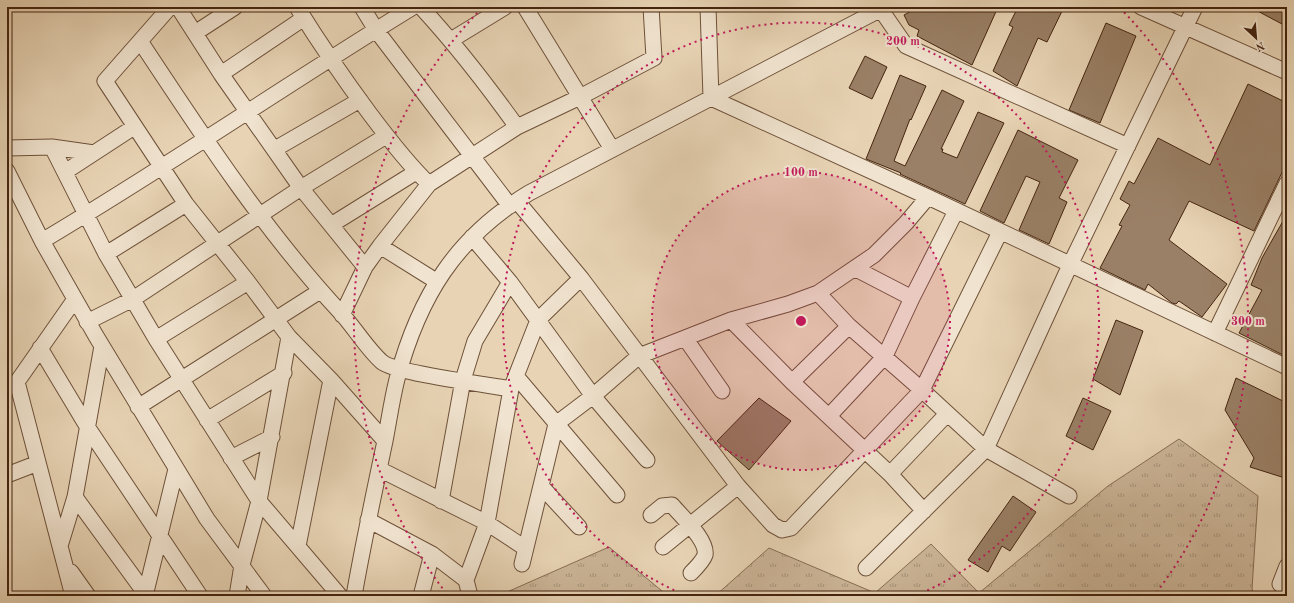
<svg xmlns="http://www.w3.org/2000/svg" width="1294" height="603" font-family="'Old Standard TT',serif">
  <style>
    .grass { fill: url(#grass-tufts); stroke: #886e54 }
    .building { fill: #9a8066; stroke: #452510 }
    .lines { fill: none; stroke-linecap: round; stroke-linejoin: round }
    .minor-casing { stroke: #6e5139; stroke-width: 17 }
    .minor { stroke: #f0e3cf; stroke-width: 15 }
    .ring { fill: none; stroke: #c2185b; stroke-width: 2; stroke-dasharray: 2 4 }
    .centre { fill: #c2185b; stroke: #f0e3cf; stroke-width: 2 }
    .ring-label { font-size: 12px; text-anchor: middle; font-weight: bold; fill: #c2185b; stroke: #f0e3cf; stroke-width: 4; stroke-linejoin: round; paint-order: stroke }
  </style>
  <defs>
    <pattern id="grass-tufts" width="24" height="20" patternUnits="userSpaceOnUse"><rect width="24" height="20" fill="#ccb699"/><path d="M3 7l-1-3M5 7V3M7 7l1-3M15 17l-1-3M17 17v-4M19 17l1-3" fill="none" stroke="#a7947b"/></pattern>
  </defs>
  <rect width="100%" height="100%" fill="#e8d4b5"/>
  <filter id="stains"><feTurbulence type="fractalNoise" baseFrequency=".005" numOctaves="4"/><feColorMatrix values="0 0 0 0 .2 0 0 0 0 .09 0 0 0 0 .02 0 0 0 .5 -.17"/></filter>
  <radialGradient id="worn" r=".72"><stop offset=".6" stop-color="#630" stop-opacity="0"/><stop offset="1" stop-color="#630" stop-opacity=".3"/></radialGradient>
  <path class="grass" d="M 1179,439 L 1258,496 L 1252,589 L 1255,596 L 715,596 L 769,548 L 875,593 L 931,544 L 979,593 L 1108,486 Z
    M 609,547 L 668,596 L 498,596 Z"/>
  <path class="building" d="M 919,7 L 998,7 L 972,65 L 917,36 L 919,30 L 909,25 L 904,15 Z
    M 1018,7 L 1064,7 L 1047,42 L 1038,38 L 1017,86 L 993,71 L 1013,27 L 1009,25 Z
    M 1250,7 L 1287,7 L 1287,15 L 1282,24 Z
    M 1106,23 L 1136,36 L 1100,123 L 1069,110 Z
    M 865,56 L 887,67 L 872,99 L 849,88 Z
    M 900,75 L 926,86 L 911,120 L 910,119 L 894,161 L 905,166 L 942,90 L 964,101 L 941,149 L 943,149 L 942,152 L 957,158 L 978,112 L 1004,123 L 965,204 L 900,174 L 901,173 L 866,159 Z
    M 1248,84 L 1287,103 L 1287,162 L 1254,231 L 1189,201 L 1169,240 L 1227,284 L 1202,317 L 1179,301 L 1176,304 L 1172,303 L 1148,284 L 1145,290 L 1100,268 L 1122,226 L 1119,225 L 1130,205 L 1120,199 L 1129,181 L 1134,184 L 1158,138 L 1210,165 Z
    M 1018,130 L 1078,160 L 1059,198 L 1067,202 L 1049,244 L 1019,230 L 1040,182 L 1026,176 L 1004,223 L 980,211 Z
    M 1287,214 L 1287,357 L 1239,333 L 1262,290 L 1251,285 L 1262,258 Z
    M 1116,320 L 1143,331 L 1120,395 L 1093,379 Z
    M 1236,378 L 1287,403 L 1287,471 L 1285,478 L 1250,467 L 1254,458 L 1225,410 Z
    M 759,398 L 791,421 L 749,470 L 717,441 Z
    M 1083,398 L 1111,411 L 1093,450 L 1066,436 Z
    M 1013,496 L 1036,512 L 1010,551 L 1002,546 L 988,572 L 968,560 Z"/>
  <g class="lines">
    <defs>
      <path id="minor" d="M 170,7 L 105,81 L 186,204 L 248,282 L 289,337 L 331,380 L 385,441
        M 178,7 L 221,74 L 301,188 L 365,267
        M 297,7 C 320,44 344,79 370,114 C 388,138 407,163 429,184
        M 362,7 L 376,30 L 510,206
        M 525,7 L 612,149
        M 708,7 L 711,98 L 928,197 L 1287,367
        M 879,7 L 906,46 L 1128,146
        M 1141,7 L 1287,72
        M 195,33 L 235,7
        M 451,40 L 505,7
        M 140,41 C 202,135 264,230 341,313 C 354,327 368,350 382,362 C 395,373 489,385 511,389
        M 221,74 L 304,18
        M 517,127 L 580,97 L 654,58 L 651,7
        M 52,147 L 106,254 L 156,339 L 259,501 L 340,596
        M 7,148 L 52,147 L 94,153
        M 275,149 L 360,100
        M 7,171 L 42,241 L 96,336 L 207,519 L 264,596
        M 65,172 L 134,127
        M 517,201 L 581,278 L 738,486 L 773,525 L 782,530 L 791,528 L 922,390 L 849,326 L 818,293
        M 331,225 L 416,172
        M 1000,232 L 922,390 L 986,449 L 1069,496
        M 472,237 L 510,282 L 593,396 L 647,460
        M 42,241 C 168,166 289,83 413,7
        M 380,246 L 436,281
        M 106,254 L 186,204
        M 912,298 L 956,211
        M 342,315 L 365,267 L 380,246 L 429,184 L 517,127 C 487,85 456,45 421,7
        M 731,320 L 792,382 L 890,474 L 924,511
        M 87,322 L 133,299 L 301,188 L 386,136
        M 1215,333 L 1287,183
        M 685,338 L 722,391
        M 156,339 L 248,282
        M 40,348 L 88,428 L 200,596
        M 516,376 L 617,495
        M 792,382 L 849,326
        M 138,407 L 320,291
        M 829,416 L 885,356 L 912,298 L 856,269
        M 207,420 L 284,373
        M 231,458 L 272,437
        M 379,469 L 487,523 L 525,548
        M 890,474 L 947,414
        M 7,475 L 38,463
        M 542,487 L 579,527
        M 75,497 L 145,593
        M 441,501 L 463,380 L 475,341 L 510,282
        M 651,515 L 662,506 L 672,505 C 681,516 708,540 705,555 C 703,561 696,568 691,573
        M 368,520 L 432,554 L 466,580 L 487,523 L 511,389 L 538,320 L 581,278
        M 60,546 L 75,497 L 102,346
        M 298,546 L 331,380
        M 663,547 L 738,486
        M 522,564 L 556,424 L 593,396 L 639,356 L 731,320 L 788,304 L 818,293 L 874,255 L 906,223 L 928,197
        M 1287,566 L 1280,584 L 1287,587
        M 866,568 L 986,449 L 1070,265 L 1195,7
        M 71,572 L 88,596
        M 466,580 L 470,596
        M 73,596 L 17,382 L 75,299
        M 145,596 L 176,469
        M 237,596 L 242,565 L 259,501 L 289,337
        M 354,596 C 363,544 374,493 385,441 C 389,420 392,399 397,379 C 419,297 455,238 529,193 L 885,7
        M 421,596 L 432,554"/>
    </defs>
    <use href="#minor" class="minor-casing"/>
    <use href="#minor" class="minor"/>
  </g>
  <circle cx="801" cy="321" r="149" fill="#c2185b" fill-opacity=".12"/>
  <g class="ring">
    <circle cx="801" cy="321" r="149"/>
    <path d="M685 595A298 298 0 1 1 917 595"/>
    <path d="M446 593A447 447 0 0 1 482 8M1120 8A447 447 0 0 1 1156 593"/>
  </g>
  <circle cx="801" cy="321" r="6" class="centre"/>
  <g class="ring-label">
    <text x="903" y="45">200 m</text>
    <text x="801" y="176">100 m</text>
    <text x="1248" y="325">300 m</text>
  </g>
  <rect width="1294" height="603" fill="none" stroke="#e8d4b5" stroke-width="24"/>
  <rect x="8" y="8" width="1278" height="587" fill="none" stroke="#452510" stroke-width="2"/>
  <rect x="12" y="12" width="1270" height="579" fill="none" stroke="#452510"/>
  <g transform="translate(1256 38) rotate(154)" stroke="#f0e3cf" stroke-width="3" paint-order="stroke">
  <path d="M0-3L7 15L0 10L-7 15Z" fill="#452510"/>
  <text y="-6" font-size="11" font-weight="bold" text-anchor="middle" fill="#452510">N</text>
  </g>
  <rect width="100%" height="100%" filter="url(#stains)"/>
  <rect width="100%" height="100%" fill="url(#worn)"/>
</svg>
